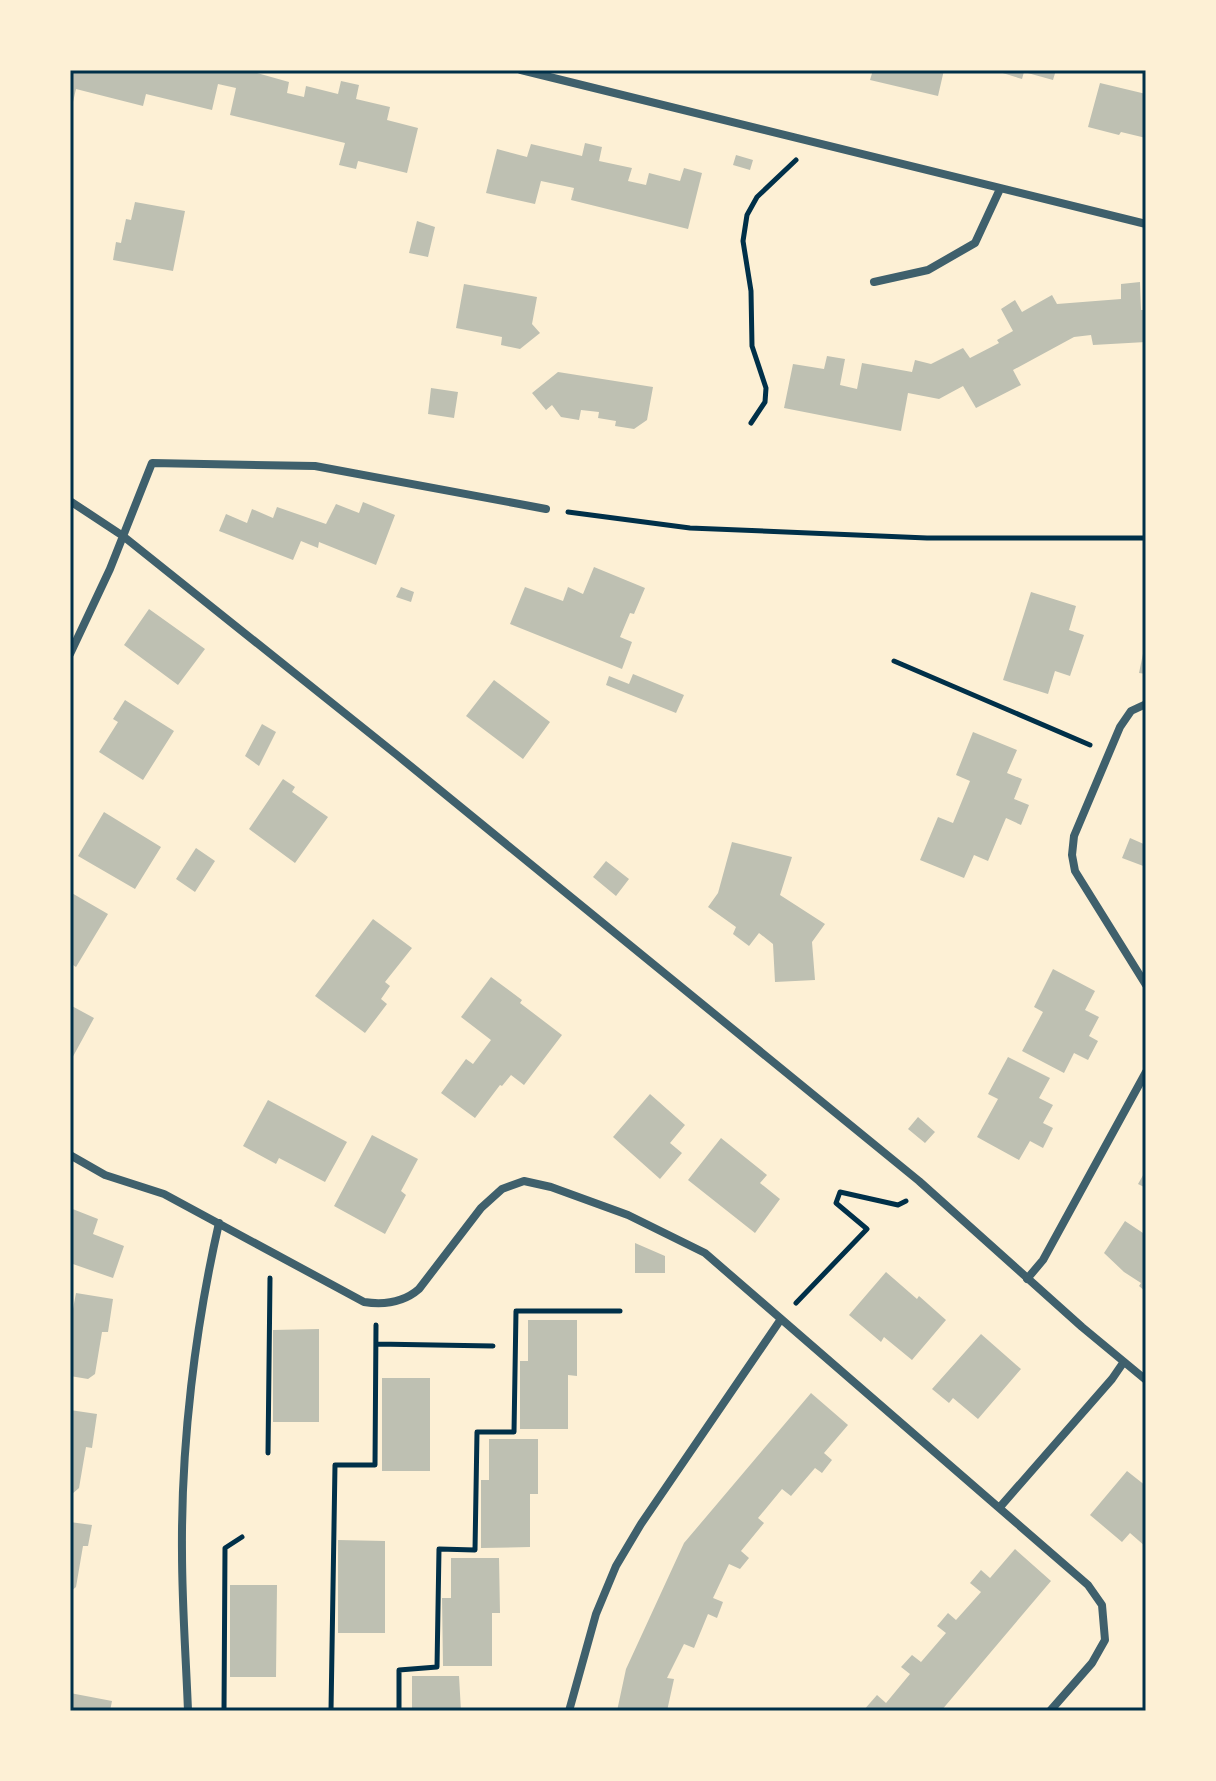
<svg xmlns="http://www.w3.org/2000/svg" width="1216" height="1781" font-family="'Playfair Display',serif">
  <style>
    .building { fill: #bec0b2 }
    .lines { fill: none; stroke-linecap: round; stroke-linejoin: round }
    .path { stroke: #003049; stroke-width: 5 }
    .minor { stroke: #3f606c; stroke-width: 8 }
    .neatline { fill: none; stroke: #003049; stroke-width: 3 }
  </style>
  <rect width="100%" height="100%" fill="#fdf0d5"/>
  <path class="building" d="M 70,70 L 258,70 L 257,73 L 289,82 L 287,93 L 304,97 L 306,86 L 338,94 L 341,81 L 359,85 L 356,99 L 390,107 L 387,120 L 418,128 L 407,173 L 358,161 L 356,169 L 339,165 L 345,143 L 230,115 L 236,88 L 218,84 L 212,110 L 146,94 L 143,106 L 76,89 L 73,102 L 70,101 Z
    M 873,70 L 944,70 L 938,96 L 870,80 Z
    M 993,70 L 1056,70 L 1053,80 L 1024,72 L 1022,79 Z
    M 1100,83 L 1146,94 L 1146,138 L 1121,132 L 1119,135 L 1088,127 Z
    M 585,143 L 602,147 L 599,161 L 632,168 L 628,181 L 646,185 L 649,173 L 680,181 L 684,168 L 702,173 L 688,229 L 571,200 L 574,188 L 541,181 L 535,204 L 486,193 L 497,149 L 527,157 L 531,144 L 582,156 Z
    M 736,155 L 753,160 L 750,170 L 733,165 Z
    M 135,202 L 185,211 L 173,271 L 113,260 L 116,242 L 121,243 L 126,219 L 131,220 Z
    M 417,221 L 435,227 L 428,257 L 409,253 Z
    M 1140,282 L 1141,310 L 1146,310 L 1146,342 L 1093,345 L 1091,335 L 1074,337 L 1013,370 L 1021,385 L 976,408 L 963,386 L 939,399 L 908,393 L 901,431 L 784,408 L 793,364 L 824,369 L 827,356 L 845,359 L 840,385 L 857,389 L 862,363 L 912,372 L 915,360 L 931,364 L 963,348 L 970,358 L 999,343 L 997,340 L 1013,331 L 1001,309 L 1015,300 L 1022,312 L 1052,295 L 1057,304 L 1121,299 L 1121,284 Z
    M 464,284 L 537,297 L 532,324 L 540,333 L 520,349 L 501,345 L 502,337 L 456,328 Z
    M 558,372 L 653,387 L 647,420 L 634,429 L 615,426 L 616,421 L 598,418 L 599,412 L 581,410 L 579,420 L 561,417 L 552,405 L 546,410 L 532,393 Z
    M 431,388 L 458,392 L 454,418 L 428,414 Z
    M 363,502 L 395,515 L 376,565 L 319,542 L 318,548 L 301,541 L 293,560 L 219,531 L 226,514 L 247,523 L 252,509 L 273,518 L 277,507 L 326,524 L 336,504 L 359,513 Z
    M 594,567 L 645,588 L 634,614 L 630,613 L 620,637 L 632,642 L 622,669 L 510,624 L 525,587 L 563,601 L 568,587 L 583,594 Z
    M 401,587 L 414,592 L 411,602 L 396,597 Z
    M 1031,592 L 1076,606 L 1069,630 L 1084,635 L 1070,676 L 1055,671 L 1048,694 L 1003,680 Z
    M 149,609 L 205,649 L 178,685 L 124,645 Z
    M 1145,644 L 1146,645 L 1146,674 L 1139,673 Z
    M 633,674 L 684,695 L 676,713 L 606,685 L 609,676 L 629,684 Z
    M 494,680 L 550,722 L 523,759 L 466,716 Z
    M 125,700 L 174,731 L 143,780 L 99,752 L 118,722 L 113,719 Z
    M 262,724 L 276,732 L 259,766 L 245,756 Z
    M 973,732 L 1017,750 L 1007,773 L 1022,779 L 1014,799 L 1029,805 L 1021,825 L 1006,818 L 988,861 L 974,855 L 964,878 L 920,860 L 938,817 L 953,823 L 970,781 L 956,775 Z
    M 283,779 L 295,787 L 292,792 L 328,817 L 295,863 L 249,829 Z
    M 104,812 L 161,847 L 135,889 L 78,856 Z
    M 1130,838 L 1146,845 L 1146,867 L 1122,858 Z
    M 732,842 L 792,857 L 780,895 L 825,924 L 812,942 L 815,980 L 775,982 L 773,944 L 759,933 L 749,946 L 733,934 L 736,927 L 708,907 L 718,893 Z
    M 196,848 L 215,861 L 195,892 L 176,879 Z
    M 606,861 L 629,879 L 616,896 L 593,877 Z
    M 70,892 L 108,914 L 76,967 L 70,963 Z
    M 373,919 L 412,948 L 385,982 L 390,986 L 381,999 L 387,1004 L 365,1033 L 315,996 Z
    M 1053,969 L 1095,991 L 1085,1010 L 1099,1017 L 1089,1036 L 1098,1041 L 1088,1060 L 1074,1053 L 1064,1073 L 1022,1051 L 1043,1012 L 1034,1007 Z
    M 491,977 L 522,1000 L 520,1003 L 562,1035 L 524,1085 L 511,1075 L 502,1086 L 500,1085 L 475,1118 L 441,1093 L 466,1059 L 473,1064 L 491,1040 L 461,1017 Z
    M 70,1005 L 94,1018 L 70,1062 Z
    M 1008,1057 L 1050,1078 L 1039,1098 L 1053,1105 L 1043,1123 L 1053,1128 L 1043,1148 L 1030,1141 L 1019,1160 L 977,1137 L 998,1099 L 988,1094 Z
    M 650,1094 L 685,1125 L 670,1143 L 682,1153 L 660,1179 L 613,1137 Z
    M 268,1100 L 347,1142 L 325,1182 L 279,1158 L 276,1164 L 243,1146 Z
    M 918,1117 L 935,1132 L 925,1143 L 908,1129 Z
    M 372,1135 L 418,1159 L 401,1191 L 406,1195 L 385,1234 L 334,1206 Z
    M 721,1138 L 767,1175 L 760,1183 L 780,1199 L 755,1233 L 688,1180 Z
    M 1146,1170 L 1146,1188 L 1138,1184 Z
    M 70,1208 L 98,1219 L 93,1234 L 124,1246 L 113,1278 L 70,1263 Z
    M 1125,1221 L 1146,1235 L 1146,1292 L 1139,1286 L 1141,1283 L 1124,1272 L 1104,1253 Z
    M 635,1243 L 665,1256 L 665,1273 L 635,1273 Z
    M 886,1272 L 917,1299 L 919,1296 L 946,1320 L 912,1360 L 884,1337 L 881,1342 L 849,1315 Z
    M 76,1293 L 113,1299 L 108,1332 L 102,1332 L 95,1374 L 88,1379 L 70,1376 L 70,1325 Z
    M 528,1320 L 577,1320 L 577,1376 L 568,1375 L 568,1429 L 520,1429 L 520,1361 L 528,1361 Z
    M 319,1329 L 319,1422 L 273,1422 L 273,1330 Z
    M 981,1334 L 1021,1369 L 978,1419 L 953,1398 L 949,1403 L 932,1389 Z
    M 382,1378 L 430,1378 L 430,1471 L 382,1471 Z
    M 811,1393 L 848,1425 L 824,1453 L 832,1460 L 822,1473 L 815,1468 L 791,1496 L 782,1489 L 758,1518 L 764,1523 L 741,1551 L 749,1558 L 740,1569 L 729,1564 L 713,1598 L 723,1602 L 717,1618 L 708,1614 L 694,1648 L 684,1644 L 667,1678 L 674,1679 L 667,1711 L 617,1711 L 626,1669 L 684,1543 Z
    M 70,1410 L 97,1414 L 92,1448 L 86,1447 L 79,1488 L 72,1494 Z
    M 489,1439 L 538,1439 L 538,1494 L 530,1494 L 530,1547 L 481,1548 L 481,1480 L 489,1480 Z
    M 1127,1471 L 1146,1486 L 1146,1547 L 1130,1533 L 1122,1542 L 1090,1515 Z
    M 70,1522 L 92,1525 L 88,1546 L 83,1546 L 76,1587 L 70,1592 Z
    M 338,1540 L 385,1541 L 385,1633 L 338,1633 Z
    M 1015,1549 L 1051,1581 L 941,1711 L 863,1711 L 877,1695 L 886,1703 L 910,1674 L 901,1667 L 912,1655 L 921,1662 L 946,1633 L 937,1626 L 948,1613 L 956,1620 L 981,1592 L 970,1583 L 981,1570 L 990,1578 Z
    M 451,1558 L 499,1558 L 500,1613 L 492,1613 L 492,1666 L 443,1666 L 442,1598 L 451,1598 Z
    M 230,1585 L 277,1585 L 276,1677 L 230,1677 Z
    M 412,1676 L 459,1676 L 461,1711 L 412,1711 Z
    M 70,1693 L 112,1701 L 110,1711 L 70,1711 Z"/>
  <g class="lines">
    <path class="path" d="M 751,423 L 765,402 L 766,388 L 752,346 L 751,291 L 743,241 L 747,215 L 757,197 L 796,160
      M 568,512 L 690,528 L 927,538 L 1146,538
      M 894,661 L 1090,745
      M 796,1303 L 867,1229 L 836,1203 L 840,1192 L 898,1205 L 906,1201
      M 376,1344 L 493,1346
      M 268,1453 L 270,1278
      M 224,1711 L 225,1548 L 242,1537
      M 331,1711 L 335,1465 L 375,1465 L 376,1325
      M 399,1711 L 399,1670 L 437,1667 L 439,1549 L 475,1550 L 477,1432 L 514,1432 L 516,1311 L 620,1311"/>
    <path class="minor" d="M 521,70 L 1146,224
      M 874,282 L 928,270 L 975,243 L 1000,189
      M 70,501 L 123,536 L 397,755 L 919,1181 L 1082,1327 L 1146,1380
      M 70,654 L 110,569 L 152,463 L 315,466 L 546,509
      M 1146,704 L 1131,711 L 1120,727 L 1074,836 L 1072,855 L 1075,871 L 1146,985
      M 70,1155 L 105,1175 L 164,1194 L 364,1302 C 384,1305 403,1303 419,1289 L 481,1208 L 502,1189 L 524,1181 L 551,1187 L 628,1215 L 705,1253 L 1088,1585 L 1102,1605 L 1105,1640 L 1092,1663 L 1050,1711
      M 1027,1279 L 1043,1260 L 1146,1072
      M 1000,1507 L 1112,1379 L 1123,1363
      M 188,1711 C 186,1658 182,1605 182,1552 C 181,1444 195,1328 219,1223
      M 569,1711 L 596,1614 L 616,1566 L 641,1524 L 781,1319"/>
  </g>
  <rect width="1216" height="1781" fill="none" stroke="#fdf0d5" stroke-width="144"/>
  <rect x="72" y="72" width="1072" height="1637" class="neatline"/>
</svg>
